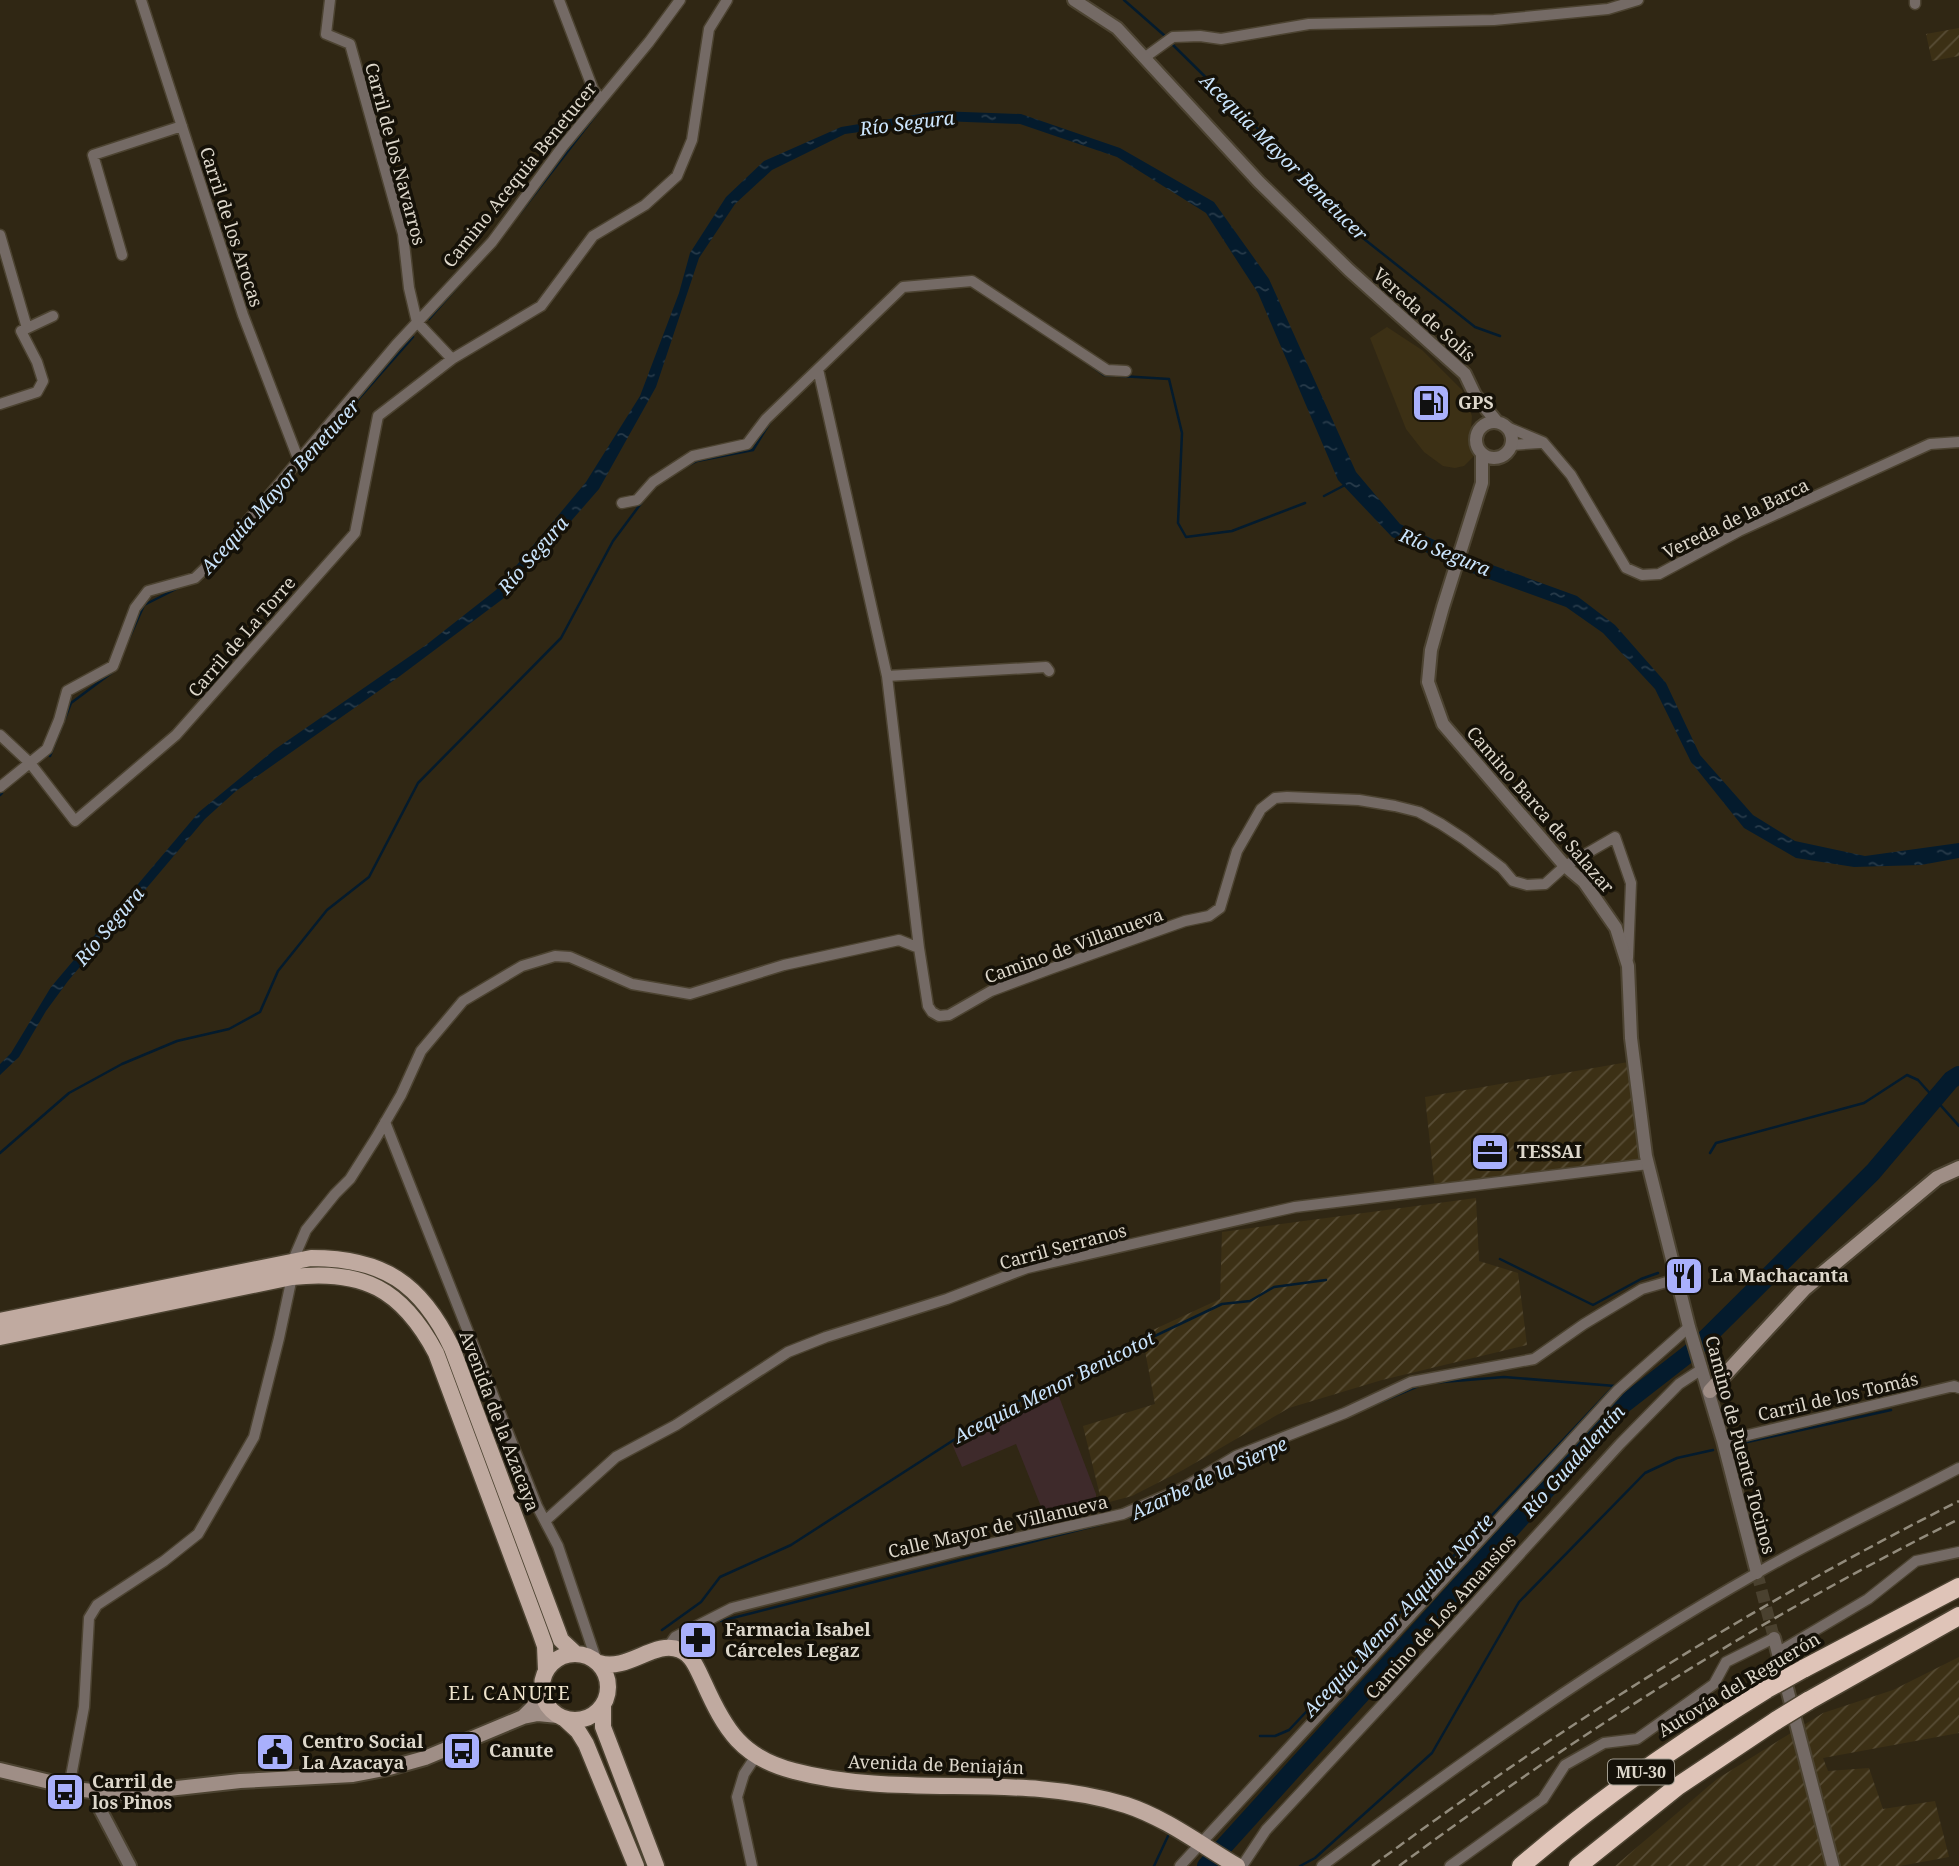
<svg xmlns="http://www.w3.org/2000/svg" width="1959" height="1866" font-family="'Noto Serif',serif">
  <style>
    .built { fill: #3c3015 }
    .industrial { fill: url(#industrial-furrows) }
    .education { fill: #3e2a2b }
    .water { fill: url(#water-ripples) }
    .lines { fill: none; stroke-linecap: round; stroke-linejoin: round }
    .stream { stroke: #041b2d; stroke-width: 2.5 }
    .river { stroke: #041b2d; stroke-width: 18 }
    .tertiary-tunnel { stroke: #4a412f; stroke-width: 12; stroke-dasharray: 12 6; stroke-linecap: butt }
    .minor-casing { stroke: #4c4331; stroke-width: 13 }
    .tertiary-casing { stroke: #4c4331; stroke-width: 16 }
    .secondary-casing { stroke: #4c4331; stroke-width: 18 }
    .primary-casing { stroke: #4c4331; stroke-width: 19 }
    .motorway-casing { stroke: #4c4331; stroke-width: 21 }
    .minor { stroke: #746a65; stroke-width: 10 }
    .tertiary { stroke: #746a65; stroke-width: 12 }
    .secondary { stroke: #9f8e86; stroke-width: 14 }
    .primary { stroke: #c0aaa0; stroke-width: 16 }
    .motorway { stroke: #dfc4b8; stroke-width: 18 }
    .rail { stroke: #928b7c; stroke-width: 2.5; stroke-dasharray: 10 5; stroke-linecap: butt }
    .motorway-bridge-casing { stroke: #4c4331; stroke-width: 21; stroke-linecap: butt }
    .motorway-bridge { stroke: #dfc4b8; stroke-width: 18 }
    .labels { text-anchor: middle; stroke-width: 7; stroke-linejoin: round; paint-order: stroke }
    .shield { fill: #151108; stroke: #a19c90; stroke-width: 2 }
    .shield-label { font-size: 16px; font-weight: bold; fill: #ddd7cb }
    .street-label { font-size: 18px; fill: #ddd7cb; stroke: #151108 }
    .poi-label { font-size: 18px; font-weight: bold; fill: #ddd7cb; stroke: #151108; text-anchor: start }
    .water-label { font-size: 19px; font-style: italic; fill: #cbe5fd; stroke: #151108 }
    .neighbourhood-label { font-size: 19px; letter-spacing: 2px; fill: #eee3cb; stroke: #151108 }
  </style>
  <defs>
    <pattern id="industrial-furrows" width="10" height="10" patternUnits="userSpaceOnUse" patternTransform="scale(1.75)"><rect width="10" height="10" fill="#3c3015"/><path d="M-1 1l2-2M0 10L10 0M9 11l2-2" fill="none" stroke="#584d36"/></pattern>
    <pattern id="water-ripples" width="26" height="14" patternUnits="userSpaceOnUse" patternTransform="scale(1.75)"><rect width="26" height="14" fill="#041b2d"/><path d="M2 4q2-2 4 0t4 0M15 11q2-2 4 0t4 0" fill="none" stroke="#283b4a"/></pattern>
  </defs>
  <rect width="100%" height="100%" fill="#302714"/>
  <path class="built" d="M 1387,327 L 1422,350 L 1462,390 L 1472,416 L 1470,444 L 1474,456 L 1464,466 L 1455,468 L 1443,466 L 1424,452 L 1406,429 L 1370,338 Z"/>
  <path class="industrial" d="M 1959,28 L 1959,56 L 1932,61 L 1926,34 Z
    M 1634,1061 L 1648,1164 L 1435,1190 L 1425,1097 Z
    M 1476,1198 L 1479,1261 L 1518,1273 L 1527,1345 L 1382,1380 L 1289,1408 L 1183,1470 L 1132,1496 L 1102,1504 L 1083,1426 L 1155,1404 L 1142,1335 L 1220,1299 L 1222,1232 Z
    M 1959,1657 L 1959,1733 L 1823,1758 L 1828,1771 L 1869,1768 L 1883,1809 L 1935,1801 L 1949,1857 L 1900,1866 L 1615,1866 L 1717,1779 L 1823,1713 L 1893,1690 Z"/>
  <path class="education" d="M 1058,1394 L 1096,1494 L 1096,1506 L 1046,1519 L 1016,1444 L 962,1467 L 952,1444 L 973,1425 L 1006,1409 L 1008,1413 Z"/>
  <path class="water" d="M 938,111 L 1021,114 L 1120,148 L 1214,202 L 1269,279 L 1356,472 L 1400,524 L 1473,558 L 1577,596 L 1615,625 L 1666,683 L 1700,755 L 1753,815 L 1795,841 L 1865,856 L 1959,843 L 1959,858 L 1921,865 L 1854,867 L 1796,858 L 1744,828 L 1691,762 L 1655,689 L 1603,633 L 1566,607 L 1472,573 L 1392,537 L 1338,480 L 1258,293 L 1206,213 L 1117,157 L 1020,124 L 941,121 L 845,134 L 772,170 L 735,204 L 699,258 L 656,387 L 599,489 L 504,598 L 400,676 L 236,791 L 205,819 L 68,981 L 46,1011 L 19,1057 L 0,1075 L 0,1064 L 11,1053 L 51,987 L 199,812 L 274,750 L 426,645 L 496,590 L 586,482 L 640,396 L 679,293 L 690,253 L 726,197 L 764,161 L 841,127 Z"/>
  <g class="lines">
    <path class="stream" d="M 1124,0 L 1165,36
      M 1173,45 L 1321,191 L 1349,227 L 1475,327 L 1500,336
      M 520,213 L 612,94
      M 429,319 L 459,285
      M 1086,362 L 1104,375 L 1169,379 L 1182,433 L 1178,523 L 1186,537 L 1232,531 L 1305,503
      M 311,453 L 413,337
      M 687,466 L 697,461 L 753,450 L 772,419
      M 1324,496 L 1345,485
      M 126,645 L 144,605 L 180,587
      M 50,756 L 71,703 L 114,671 L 116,667
      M 0,795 L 2,793
      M 0,1153 L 69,1093 L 122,1064 L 177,1041 L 229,1029 L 260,1012 L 278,971 L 327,910 L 369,877 L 418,783 L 561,638 L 613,541 L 648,494
      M 1710,1153 L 1716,1143 L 1864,1103 L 1907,1075 L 1918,1080 L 1959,1126
      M 1500,1259 L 1593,1305 L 1641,1279 L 1658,1273
      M 1430,1383 L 1504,1377 L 1615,1386
      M 1371,1406 L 1423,1384
      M 1734,1445 L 1891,1410
      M 1235,1462 L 1258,1452
      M 1126,1518 L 1138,1515 L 1156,1505
      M 721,1621 L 1106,1523
      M 662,1630 L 701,1602 L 720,1577 L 791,1545 L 963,1434 L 972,1423 L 1222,1304 L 1250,1301 L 1274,1287 L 1326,1280
      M 1260,1736 L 1275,1736 L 1289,1730 L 1614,1386
      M 1154,1866 L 1168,1836
      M 1300,1866 L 1315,1858 L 1432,1753 L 1519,1602 L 1645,1473 L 1677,1458 L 1713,1450"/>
    <path class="river" d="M 1206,1866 L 1624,1404 L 1696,1348 L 1873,1172 L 1951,1080 L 1959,1075"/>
    <path class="tertiary-tunnel" d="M 1757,1573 L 1774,1638"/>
    <defs>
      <path id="minor" d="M 141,0 L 243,315 L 299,461
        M 330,0 L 326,34 L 350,44 L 403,234 L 409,288 L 417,322 L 452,359
        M 559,0 L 593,89 L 601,100
        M 1915,0 L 1915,4
        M 1144,58 L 1173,37 L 1200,36 L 1221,39 L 1309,24 L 1494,20 L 1608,9 L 1638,0
        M 0,235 L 27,328
        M 122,255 L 93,155 L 182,126
        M 818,369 L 887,676
        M 0,404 L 37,392 L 43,381 L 37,362 L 21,331 L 53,316
        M 1507,427 L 1543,442 L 1571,475 L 1626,568 L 1642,575 L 1659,574 L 1739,531 L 1930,444 L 1959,442
        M 1511,445 L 1539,443
        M 622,503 L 637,500 L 653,482 L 693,456 L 747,444 L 766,419 L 903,287 L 972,281 L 1107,370 L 1126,371
        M 0,735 L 30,763 L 75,821 L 176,735 L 355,533 L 378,416 L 452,359 L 541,306 L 593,236 L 645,205 L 677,176 L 692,140 L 709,29 L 727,0
        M 0,787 L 47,749 L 59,720 L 67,691 L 113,666 L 135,608 L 148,591 L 195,578 L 218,556 L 396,345 L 492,242 L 563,146 L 649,42 L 680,0
        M 919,948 L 887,676 L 1046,667 L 1049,671
        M 385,1122 L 537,1506 L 558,1546 L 597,1662
        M 293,1260 L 306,1230 L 335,1194 L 350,1179 L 376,1138 L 401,1095 L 421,1051 L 463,1001 L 522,966 L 555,956 L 570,957 L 632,984 L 690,994 L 784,965 L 899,940 L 919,948 L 928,1006 L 932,1012 L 939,1016 L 949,1015 L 991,991 L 1050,969 L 1185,921 L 1209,916 L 1220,908 L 1237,851 L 1261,809 L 1275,798 L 1287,797 L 1359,800 L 1395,806 L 1419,812 L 1441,824 L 1464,839 L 1502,868 L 1513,881 L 1527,885 L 1545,884 L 1565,866 L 1615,837 L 1631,883 L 1628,958
        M 1723,1441 L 1954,1386 L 1959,1388
        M 545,1521 L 616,1457 L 676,1425 L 788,1352 L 826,1337 L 947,1299 L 1027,1268 L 1295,1207 L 1648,1164
        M 668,1647 L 675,1637 L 732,1608 L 963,1550 L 1123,1514 L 1183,1488 L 1236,1456 L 1345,1413 L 1411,1382 L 1534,1359 L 1584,1324 L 1642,1289 L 1677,1279
        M 1777,1653 L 1868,1599 L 1916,1561 L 1959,1552
        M 69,1787 L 84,1707 L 89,1618 L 97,1605 L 164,1561 L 198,1534 L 254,1437 L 279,1338 L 292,1277
        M 752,1866 L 737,1797 L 744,1774 L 756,1756
        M 1180,1866 L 1618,1390 L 1689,1327
        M 1242,1866 L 1266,1830 L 1396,1690 L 1620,1444 L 1679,1384 L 1702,1369
        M 1322,1866 C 1462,1761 1605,1659 1757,1573 C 1823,1535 1892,1503 1959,1468
        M 1450,1866 L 1543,1799 L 1565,1765 L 1604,1743 L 1637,1739 L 1714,1684 L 1726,1662 L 1774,1638"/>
      <path id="tertiary" d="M 1074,0 L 1117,28 L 1259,182 L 1349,270 L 1465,374 L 1475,395 L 1497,422
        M1476 440a18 18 0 1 1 36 0a18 18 0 1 1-36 0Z
        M 1482,454 L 1482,483 L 1443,607 L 1431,650 L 1428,682 L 1443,724 L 1565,866 L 1584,882 L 1616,928 L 1628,966 L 1631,1038 L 1646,1156 L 1689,1327 L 1723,1441 L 1757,1573
        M 1774,1638 L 1833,1866
        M 99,1793 L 98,1804 L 100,1809 L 130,1866"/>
      <path id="secondary" d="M 1710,1391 L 1804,1289 L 1937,1178 L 1959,1168
        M 523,1717 L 534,1706 L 542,1684
        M 0,1770 L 83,1790 L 123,1794 L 240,1781 L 353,1775 L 389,1768 L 425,1758 L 523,1717 L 538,1714 L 558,1716"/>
      <path id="primary" d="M 0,1321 L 311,1258 C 383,1258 421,1283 452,1348 L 561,1640 L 576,1654
        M 0,1337 L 292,1277 C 363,1269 402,1289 436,1353 L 540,1632 L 545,1646 L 546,1670
        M542 1687a33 33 0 1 1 66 0a33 33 0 1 1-66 0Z
        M 599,1663 C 628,1672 655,1639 680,1650 C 693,1655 698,1671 704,1683 C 725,1730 742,1758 794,1771 C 903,1800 1018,1771 1126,1805 C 1166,1818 1201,1845 1237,1866
        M 603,1707 L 603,1727 L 608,1740 L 656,1866
        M 565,1719 L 578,1731 L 586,1744 L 636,1866"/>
      <path id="motorway" d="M 1803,1669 L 1959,1587
        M 1808,1701 L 1959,1616
        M 1521,1866 C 1598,1800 1681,1742 1767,1689
        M 1578,1866 L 1678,1786 L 1777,1720"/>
    </defs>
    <use href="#minor" class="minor-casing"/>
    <use href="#tertiary" class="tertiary-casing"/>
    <use href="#secondary" class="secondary-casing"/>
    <use href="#primary" class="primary-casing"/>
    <use href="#motorway" class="motorway-casing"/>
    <use href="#minor" class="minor"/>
    <use href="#tertiary" class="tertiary"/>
    <use href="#secondary" class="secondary"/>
    <use href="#primary" class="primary"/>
    <use href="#motorway" class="motorway"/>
    <path class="rail" d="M 1372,1866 C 1557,1729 1752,1605 1959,1501
      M 1399,1866 C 1575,1735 1763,1617 1959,1519"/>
    <defs>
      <path id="motorway-bridge" d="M 1767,1689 L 1803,1669
        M 1777,1720 L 1808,1701"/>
    </defs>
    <use href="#motorway-bridge" class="motorway-bridge-casing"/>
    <use href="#motorway-bridge" class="motorway-bridge"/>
  </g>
  <defs>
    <symbol id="fuel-square" viewBox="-11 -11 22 22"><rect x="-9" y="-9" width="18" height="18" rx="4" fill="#a9b0fc" stroke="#151108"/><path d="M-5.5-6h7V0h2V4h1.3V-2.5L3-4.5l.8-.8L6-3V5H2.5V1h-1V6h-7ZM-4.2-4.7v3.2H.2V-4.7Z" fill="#111"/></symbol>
    <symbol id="office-square" viewBox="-11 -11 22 22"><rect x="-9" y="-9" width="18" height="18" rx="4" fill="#a9b0fc" stroke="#151108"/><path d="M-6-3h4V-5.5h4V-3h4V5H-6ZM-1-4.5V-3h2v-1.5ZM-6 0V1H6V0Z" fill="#111"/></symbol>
    <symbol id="restaurant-square" viewBox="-11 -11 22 22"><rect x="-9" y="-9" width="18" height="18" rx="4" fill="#a9b0fc" stroke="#151108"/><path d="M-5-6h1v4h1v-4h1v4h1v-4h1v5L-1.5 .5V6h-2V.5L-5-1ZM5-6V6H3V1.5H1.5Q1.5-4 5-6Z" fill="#111"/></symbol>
    <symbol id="pharmacy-square" viewBox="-11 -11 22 22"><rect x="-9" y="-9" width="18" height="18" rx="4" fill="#a9b0fc" stroke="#151108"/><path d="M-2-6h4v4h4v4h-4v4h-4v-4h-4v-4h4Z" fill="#111"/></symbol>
    <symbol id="bus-square" viewBox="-11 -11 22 22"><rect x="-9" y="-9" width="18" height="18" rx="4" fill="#a9b0fc" stroke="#151108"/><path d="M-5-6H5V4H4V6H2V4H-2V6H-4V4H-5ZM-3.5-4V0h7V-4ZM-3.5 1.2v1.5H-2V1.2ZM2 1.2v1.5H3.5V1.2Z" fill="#111"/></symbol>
    <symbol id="civic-square" viewBox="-11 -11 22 22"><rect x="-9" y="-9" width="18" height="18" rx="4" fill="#a9b0fc" stroke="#151108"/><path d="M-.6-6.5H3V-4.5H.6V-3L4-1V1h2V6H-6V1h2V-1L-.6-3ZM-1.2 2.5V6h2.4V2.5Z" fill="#111"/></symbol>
  </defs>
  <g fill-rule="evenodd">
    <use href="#fuel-square" x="1409" y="381" width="44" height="44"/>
    <use href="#office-square" x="1468" y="1130" width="44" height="44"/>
    <use href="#restaurant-square" x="1662" y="1254" width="44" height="44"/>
    <use href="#pharmacy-square" x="676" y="1618" width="44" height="44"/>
    <use href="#bus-square" x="440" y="1729" width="44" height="44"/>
    <use href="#civic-square" x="253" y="1730" width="44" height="44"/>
    <use href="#bus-square" x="43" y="1770" width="44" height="44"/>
  </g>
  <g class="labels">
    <rect class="shield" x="1608" y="1759.5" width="66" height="25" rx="5"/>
    <g class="shield-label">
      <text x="1641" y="1778">MU-30</text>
    </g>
    <g class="street-label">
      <text transform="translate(395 154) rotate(75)" y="6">Carril de los Navarros</text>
      <text transform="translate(520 175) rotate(-51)" y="6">Camino Acequia Benetucer</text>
      <text transform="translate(231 227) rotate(72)" y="6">Carril de los Arocas</text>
      <text transform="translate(1424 315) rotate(42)" y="6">Vereda de Solís</text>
      <text transform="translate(1736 519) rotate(-26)" y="6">Vereda de la Barca</text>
      <text transform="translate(242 637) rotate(-49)" y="6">Carril de La Torre</text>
      <text transform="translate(1540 810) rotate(49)" y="6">Camino Barca de Salazar</text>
      <text transform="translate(1074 946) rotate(-20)" y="6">Camino de Villanueva</text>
      <text transform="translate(1063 1247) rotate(-15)" y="6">Carril Serranos</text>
      <text transform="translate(1838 1397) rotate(-13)" y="6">Carril de los Tomás</text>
      <text transform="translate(499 1421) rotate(69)" y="6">Avenida de la Azacaya</text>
      <text transform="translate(1740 1445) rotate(75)" y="6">Camino de Puente Tocinos</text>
      <text transform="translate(998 1527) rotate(-13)" y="6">Calle Mayor de Villanueva</text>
      <text transform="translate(1441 1617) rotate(-48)" y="6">Camino de Los Amansios</text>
      <text transform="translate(1739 1685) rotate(-31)" y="6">Autovía del Reguerón</text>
      <text transform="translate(936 1765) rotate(2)" y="6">Avenida de Beniaján</text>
    </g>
    <g class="poi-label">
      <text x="1458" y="409">GPS</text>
      <text x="1517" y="1158">TESSAI</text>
      <text x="1711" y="1282">La Machacanta</text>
      <text x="725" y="1636">Farmacia Isabel<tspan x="725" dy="21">Cárceles Legaz</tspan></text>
      <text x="302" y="1748">Centro Social<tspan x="302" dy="21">La Azacaya</tspan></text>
      <text x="489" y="1757">Canute</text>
      <text x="92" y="1788">Carril de<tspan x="92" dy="21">los Pinos</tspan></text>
    </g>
    <g class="water-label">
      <text transform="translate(907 123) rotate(-7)" y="7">Río Segura</text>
      <text transform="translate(1284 157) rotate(45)" y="7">Acequia Mayor Benetucer</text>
      <text transform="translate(280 486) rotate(-48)" y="7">Acequia Mayor Benetucer</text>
      <text transform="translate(1445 552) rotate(22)" y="7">Río Segura</text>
      <text transform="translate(533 555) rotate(-49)" y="7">Río Segura</text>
      <text transform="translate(109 926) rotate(-50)" y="7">Río Segura</text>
      <text transform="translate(1054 1387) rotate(-27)" y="7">Acequia Menor Benicotot</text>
      <text transform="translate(1573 1461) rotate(-48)" y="7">Río Guadalentín</text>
      <text transform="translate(1209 1478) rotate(-25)" y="7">Azarbe de la Sierpe</text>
      <text transform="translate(1398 1615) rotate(-47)" y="7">Acequia Menor Alquibla Norte</text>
    </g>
    <g class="neighbourhood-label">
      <text x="510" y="1700">EL CANUTE</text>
    </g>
  </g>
</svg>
